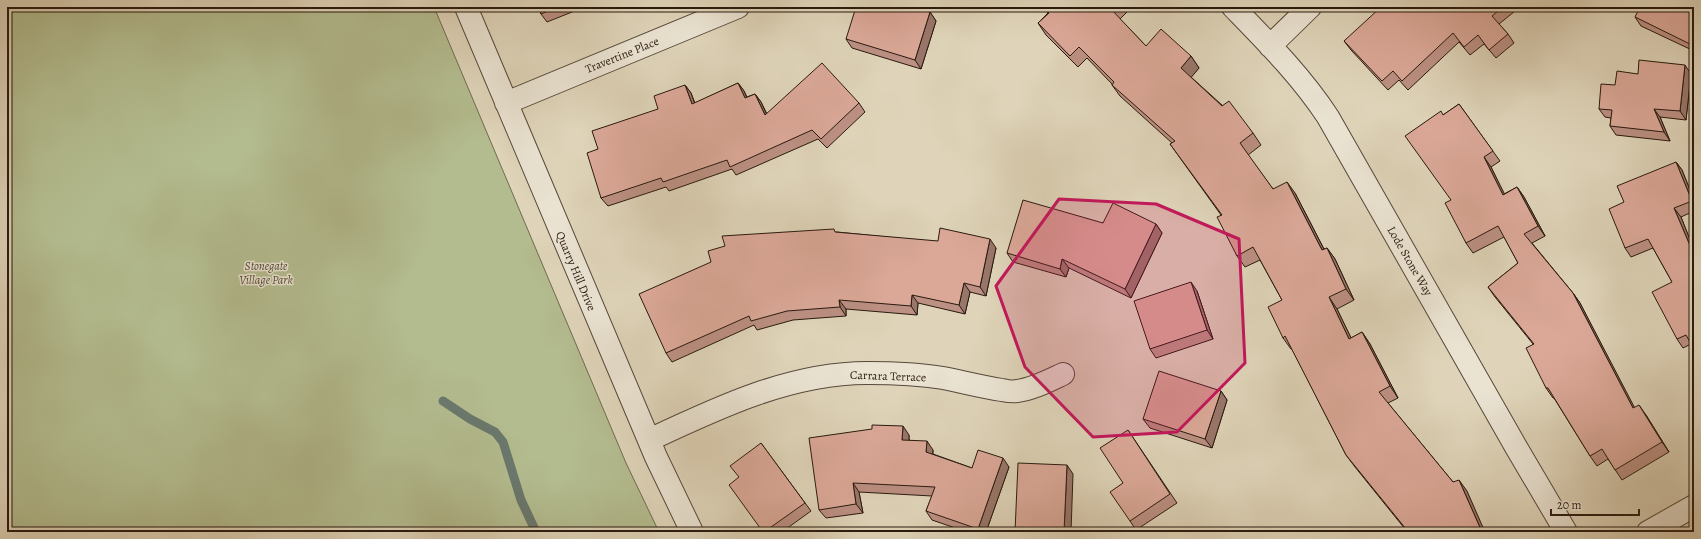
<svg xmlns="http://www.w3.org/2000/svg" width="1701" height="539" font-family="Alegreya,serif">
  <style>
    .green { fill: #b3bc8f; stroke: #6e6a4f }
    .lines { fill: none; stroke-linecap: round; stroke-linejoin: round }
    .stream { stroke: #69786d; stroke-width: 9 }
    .minor-casing { stroke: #56483a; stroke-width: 24 }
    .minor { stroke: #eae3d2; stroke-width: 22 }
    .wall { fill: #bc9083; stroke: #29190f }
    .shaded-wall { fill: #99766a; stroke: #29190f }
    .building { fill: #dba898; stroke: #29190f }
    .marked { fill: #c2185b; fill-opacity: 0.2; stroke: #c2185b; stroke-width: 3; stroke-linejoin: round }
    .labels { text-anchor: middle; stroke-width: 3; stroke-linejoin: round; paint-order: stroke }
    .street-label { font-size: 12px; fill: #29190f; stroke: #eae3d2 }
    .park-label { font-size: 12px; font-style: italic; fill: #524a35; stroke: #eae3d2 }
  </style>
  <rect width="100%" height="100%" fill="#dfd4b9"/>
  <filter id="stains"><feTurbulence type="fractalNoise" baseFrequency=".005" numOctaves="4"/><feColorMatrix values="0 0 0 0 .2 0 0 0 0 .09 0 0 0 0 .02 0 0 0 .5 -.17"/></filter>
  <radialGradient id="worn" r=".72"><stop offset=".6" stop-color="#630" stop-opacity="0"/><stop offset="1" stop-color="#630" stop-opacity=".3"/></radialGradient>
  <path class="green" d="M 7,7 L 434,7 L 626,463 L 659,532 L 7,532 Z"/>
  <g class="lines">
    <path class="stream" d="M 443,401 L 470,419 L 495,432 L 503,442 L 521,500 L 536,532"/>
    <defs>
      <path id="minor" d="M 466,7 L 656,457 L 692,532
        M 1233,7 C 1267,42 1301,76 1328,117 L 1516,447 L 1566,532
        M 1270,46 L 1310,7
        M 506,103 L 738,7
        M 649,440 C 717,408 790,373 867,373 C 892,373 919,374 943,378 C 963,382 982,387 1002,390 C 1007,391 1013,392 1017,391 C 1033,389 1048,381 1063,374
        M 1648,532 L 1694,506"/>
    </defs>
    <use href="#minor" class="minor-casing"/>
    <use href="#minor" class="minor"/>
  </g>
  <path class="wall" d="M 539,7 L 575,7 L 577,10 L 547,22 L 541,14 Z
    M 1043,7 L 1132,7 L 1120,19 L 1146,46 L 1191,56 L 1199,68 L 1191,77 L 1253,133 L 1261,145 L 1248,155 L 1273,189 L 1295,193 L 1324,249 L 1327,248 L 1335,259 L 1354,300 L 1337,309 L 1351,338 L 1362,332 L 1370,344 L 1398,398 L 1388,403 L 1453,482 L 1467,491 L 1405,529 L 1355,467 L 1346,455 L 1292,349 L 1291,349 L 1283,338 L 1282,300 L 1260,260 L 1245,267 L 1237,256 L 1221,215 L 1170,144 L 1172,143 L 1120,96 L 1112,85 L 1112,84 L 1087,58 L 1078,67 L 1046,35 L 1038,23 L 1048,13 Z
    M 1418,7 L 1520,7 L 1499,24 L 1508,34 L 1514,43 L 1496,58 L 1484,44 L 1470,55 L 1459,42 L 1408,90 L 1399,80 L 1388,90 L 1351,50 L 1344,41 L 1413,11 Z
    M 1694,7 L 1694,51 L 1641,26 L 1635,17 Z
    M 930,12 L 936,21 L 921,69 L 852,48 L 846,39 Z
    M 1638,74 L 1691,74 L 1686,120 L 1660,117 L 1670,141 L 1616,135 L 1610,126 L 1611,118 L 1605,117 L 1599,109 L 1615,85 Z
    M 738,83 L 744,91 L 747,97 L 755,94 L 761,102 L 767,114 L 859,103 L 865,112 L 827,148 L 818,139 L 736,175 L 732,169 L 669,191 L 666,187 L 608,206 L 601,198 L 598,149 L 658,109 L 685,85 L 691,93 L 695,103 Z
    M 1459,104 L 1500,161 L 1491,167 L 1504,194 L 1517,187 L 1524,197 L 1545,236 L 1532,243 L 1573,293 L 1580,303 L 1634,408 L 1646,415 L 1669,452 L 1622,480 L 1608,459 L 1597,466 L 1590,456 L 1554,398 L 1553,398 L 1546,388 L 1533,344 L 1495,297 L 1488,287 L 1518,263 L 1504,237 L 1473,253 L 1466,243 L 1451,200 L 1443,115 Z
    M 1676,162 L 1682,170 L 1694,200 L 1694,211 L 1681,217 L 1694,250 L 1694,349 L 1691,344 L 1683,348 L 1677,339 L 1672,282 L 1653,248 L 1631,257 L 1625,248 L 1624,202 Z
    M 1103,223 L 1156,224 L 1162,233 L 1131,298 L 1069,268 L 1066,277 L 1013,262 L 1007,253 Z
    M 837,232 L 996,248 L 986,296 L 970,292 L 965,314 L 918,303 L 917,315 L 846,309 L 846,316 L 793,320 L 757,330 L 754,325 L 672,362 L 666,353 L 711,262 Z
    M 1197,291 L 1213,339 L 1156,358 L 1150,349 Z
    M 1221,391 L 1227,400 L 1212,448 L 1150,428 L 1143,419 Z
    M 1128,430 L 1177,503 L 1136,530 L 1130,521 L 1123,483 Z
    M 909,435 L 909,440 L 933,450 L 933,454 L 972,468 L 1009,467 L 986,532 L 967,532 L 932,520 L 926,511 L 932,496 L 859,492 L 863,513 L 826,518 L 819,510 Z
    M 761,443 L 811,511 L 782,532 L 763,532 L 739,477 Z"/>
  <path class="shaded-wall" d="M 930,12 L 936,21 L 921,69 L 915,60 Z
    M 1694,40 L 1694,47 L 1692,45 Z
    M 1191,56 L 1199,68 L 1189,80 L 1181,68 Z
    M 1685,65 L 1691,74 L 1686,120 L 1680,111 Z
    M 738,83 L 744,91 L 751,107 L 745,98 Z
    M 685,85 L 691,93 L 698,113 L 692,104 Z
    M 755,94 L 761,102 L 771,124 L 765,115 Z
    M 1654,109 L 1660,117 L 1670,141 L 1664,132 Z
    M 1484,157 L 1491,167 L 1510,205 L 1503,195 Z
    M 1676,162 L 1682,170 L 1694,200 L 1694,204 L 1692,201 Z
    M 1287,182 L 1295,193 L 1330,261 L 1322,250 Z
    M 1517,187 L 1524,197 L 1545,236 L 1538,226 Z
    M 1674,208 L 1681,217 L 1694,250 L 1694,255 Z
    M 1156,224 L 1162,233 L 1131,298 L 1125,289 Z
    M 990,239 L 996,248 L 986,296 L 980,287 Z
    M 1327,248 L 1335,259 L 1354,300 L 1346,289 Z
    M 1062,259 L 1069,268 L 1066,277 L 1060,269 Z
    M 1191,282 L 1197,291 L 1213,339 L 1207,330 Z
    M 964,283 L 970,292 L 965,314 L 959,305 Z
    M 1573,293 L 1580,303 L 1640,418 L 1633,408 Z
    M 912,295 L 918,303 L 917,315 L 911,306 Z
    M 1329,297 L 1337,309 L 1357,350 L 1349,339 Z
    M 839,300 L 846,309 L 846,316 L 840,307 Z
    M 1362,332 L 1370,344 L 1398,398 L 1390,386 Z
    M 1221,391 L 1227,400 L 1212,448 L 1205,439 Z
    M 1639,405 L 1646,415 L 1669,452 L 1662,442 Z
    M 903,426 L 909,435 L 909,449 L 902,440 Z
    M 927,441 L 933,450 L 932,460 L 926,452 Z
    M 1003,458 L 1009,467 L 986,532 L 980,532 L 978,529 Z
    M 1067,465 L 1073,474 L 1071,532 L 1064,532 Z
    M 1459,480 L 1467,491 L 1485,532 L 1482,532 Z
    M 853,483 L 859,492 L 863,513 L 856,504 Z"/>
  <path class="building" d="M 539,7 L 557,7 L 541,14 Z
    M 856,7 L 913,7 L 930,12 L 915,60 L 846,39 Z
    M 1044,7 L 1112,7 L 1110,8 L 1146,46 L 1161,29 L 1191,56 L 1181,68 L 1222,106 L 1229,101 L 1253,133 L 1240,143 L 1273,189 L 1287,182 L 1322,250 L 1327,248 L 1346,289 L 1329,297 L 1349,339 L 1362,332 L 1390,386 L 1379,392 L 1453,482 L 1459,480 L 1482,532 L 1399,532 L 1406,529 L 1346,455 L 1285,336 L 1283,338 L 1268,307 L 1282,300 L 1253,247 L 1237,256 L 1217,217 L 1222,215 L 1170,144 L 1175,141 L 1112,85 L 1114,82 L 1079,47 L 1070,56 L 1038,23 L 1049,13 Z
    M 1381,7 L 1409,7 L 1413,11 L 1418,7 L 1503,7 L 1492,16 L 1508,34 L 1489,50 L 1478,35 L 1464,47 L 1453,33 L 1402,81 L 1393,71 L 1382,81 L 1344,41 Z
    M 1640,7 L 1694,7 L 1694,40 L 1692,45 L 1635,17 Z
    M 1639,60 L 1685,65 L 1680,111 L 1654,109 L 1664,132 L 1610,126 L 1612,110 L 1599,109 L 1601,84 L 1615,85 L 1617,71 L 1638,74 Z
    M 822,63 L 859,103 L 821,139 L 812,130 L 730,167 L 727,160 L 663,182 L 661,178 L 601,198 L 587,153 L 598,149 L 592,131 L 658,109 L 654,96 L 685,85 L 692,104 L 738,83 L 745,98 L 755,94 L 765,115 Z
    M 1459,104 L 1493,151 L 1484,157 L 1503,195 L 1517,187 L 1538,226 L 1524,234 L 1573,293 L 1633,408 L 1639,405 L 1662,442 L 1615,470 L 1602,449 L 1590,456 L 1548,388 L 1546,388 L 1526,348 L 1534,344 L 1488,287 L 1518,263 L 1498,226 L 1466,243 L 1445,203 L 1451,200 L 1405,136 L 1441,111 L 1443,115 Z
    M 1676,162 L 1692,201 L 1674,208 L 1694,255 L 1694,254 L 1694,349 L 1686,335 L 1677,339 L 1652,292 L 1672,282 L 1648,239 L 1625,248 L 1609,209 L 1624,202 L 1617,186 Z
    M 1023,200 L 1103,223 L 1113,203 L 1156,224 L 1125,289 L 1062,259 L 1060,269 L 1007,253 Z
    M 940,228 L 990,239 L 980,287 L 964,283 L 959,305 L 912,295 L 911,306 L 839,300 L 840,307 L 787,311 L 751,321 L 749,316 L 666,353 L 639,294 L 711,262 L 708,251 L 725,246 L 722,236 L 834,229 L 835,232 L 938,241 Z
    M 1191,282 L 1207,330 L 1150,349 L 1134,301 Z
    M 1159,371 L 1221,391 L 1205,439 L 1143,419 Z
    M 872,425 L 903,426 L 902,440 L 927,441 L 926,452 L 972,468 L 978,450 L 1003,458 L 978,529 L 926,511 L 935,487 L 853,483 L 856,504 L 819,510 L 809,438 L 872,429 Z
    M 1128,430 L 1170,494 L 1130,521 L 1110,492 L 1123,483 L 1100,448 Z
    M 761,443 L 805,503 L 764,532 L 763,532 L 729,485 L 739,477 L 730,466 Z
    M 1018,463 L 1067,465 L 1064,532 L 1015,532 Z"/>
  <path class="marked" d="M 1059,199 L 1156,204 L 1239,239 L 1245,363 L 1177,432 L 1093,437 L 1025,367 L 996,286 Z"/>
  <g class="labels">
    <g class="street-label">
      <text transform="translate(622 55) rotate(-22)" y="4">Travertine Place</text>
      <text transform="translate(1410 261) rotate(60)" y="4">Lode Stone Way</text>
      <text transform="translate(576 271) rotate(67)" y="4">Quarry Hill Drive</text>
      <text transform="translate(888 376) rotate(2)" y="4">Carrara Terrace</text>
    </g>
    <g class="park-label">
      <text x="266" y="270">Stonegate<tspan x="266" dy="14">Village Park</tspan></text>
    </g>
  </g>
  <rect width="1701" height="539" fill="none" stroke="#dfd4b9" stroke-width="24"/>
  <rect x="8" y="8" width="1685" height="523" fill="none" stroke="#29190f" stroke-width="2"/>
  <rect x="12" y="12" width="1677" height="515" fill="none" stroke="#29190f"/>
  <path d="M1551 509v6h88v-6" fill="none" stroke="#29190f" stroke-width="2"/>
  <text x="1557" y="509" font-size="12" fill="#29190f" stroke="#eae3d2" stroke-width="3" paint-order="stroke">20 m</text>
  <rect width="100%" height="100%" filter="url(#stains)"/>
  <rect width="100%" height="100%" fill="url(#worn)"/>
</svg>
